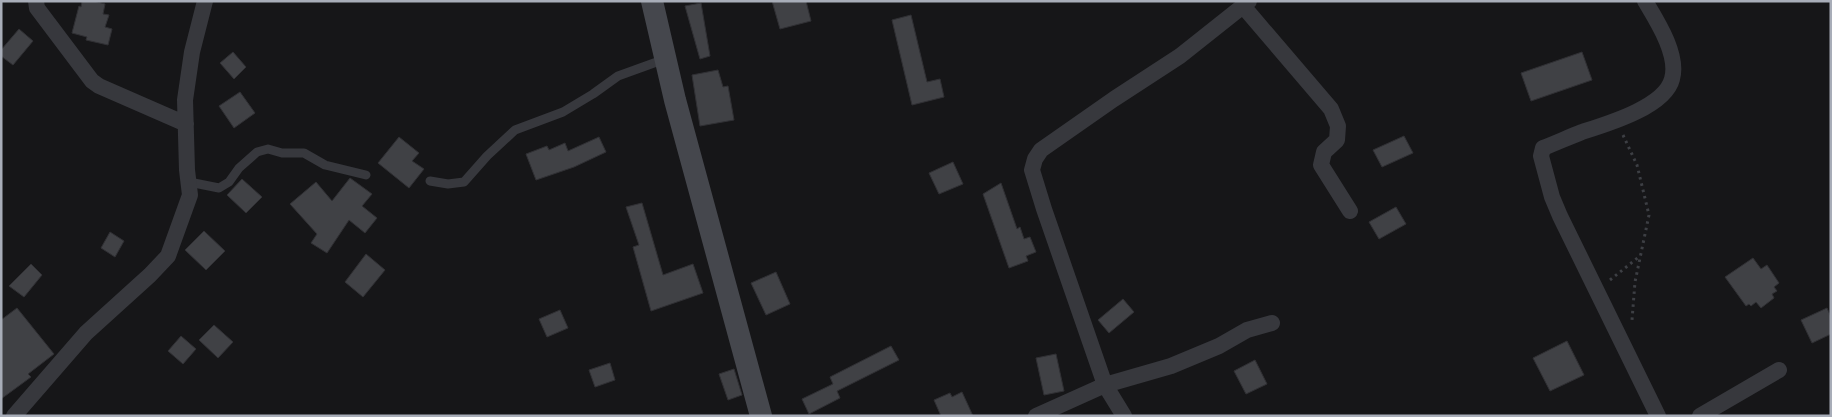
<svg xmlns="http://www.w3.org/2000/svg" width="1832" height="417" font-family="'Sofia Sans Condensed',sans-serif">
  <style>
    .building { fill: #404145; stroke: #303034 }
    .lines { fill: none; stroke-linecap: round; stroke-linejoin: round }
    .path { stroke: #3d3f44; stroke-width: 3; stroke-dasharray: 2.5 4; stroke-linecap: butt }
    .lane { stroke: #37383d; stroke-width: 9 }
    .street { stroke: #37383d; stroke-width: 16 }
    .secondary { stroke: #45474d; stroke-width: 22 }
  </style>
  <rect width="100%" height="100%" fill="#161618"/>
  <path class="building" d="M 82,1 L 94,1 L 105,4 L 103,14 L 109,15 L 105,27 L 112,29 L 108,45 L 86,40 L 87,37 L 72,33 L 79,6 L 81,7 Z
    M 772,1 L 806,1 L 811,21 L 780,29 Z
    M 701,3 L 710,56 L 700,59 L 685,6 Z
    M 911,15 L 927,82 L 940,79 L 944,97 L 912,105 L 892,20 Z
    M 19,29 L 33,41 L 13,65 L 1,56 L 1,50 Z
    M 233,52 L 246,67 L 234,79 L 220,63 Z
    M 1582,52 L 1592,80 L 1531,101 L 1521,73 Z
    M 718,70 L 723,87 L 728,86 L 734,120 L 700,126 L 692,75 Z
    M 240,92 L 255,113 L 234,128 L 219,106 Z
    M 1404,136 L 1413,153 L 1382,167 L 1373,150 Z
    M 399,137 L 419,153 L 412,161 L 424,169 L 409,188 L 378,163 Z
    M 599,137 L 606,152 L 574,167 L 536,180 L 526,154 L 547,146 L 549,150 L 565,143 L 568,151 Z
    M 953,162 L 963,184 L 939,194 L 929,173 Z
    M 350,178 L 372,194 L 362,206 L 377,218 L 365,233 L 349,220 L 327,253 L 311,243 L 317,234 L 290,204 L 316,182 L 332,201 Z
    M 242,179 L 262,197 L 246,213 L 227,195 Z
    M 1001,183 L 1017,229 L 1020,227 L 1024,239 L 1030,237 L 1036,252 L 1026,256 L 1028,261 L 1009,268 L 983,194 Z
    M 642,203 L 663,275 L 693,264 L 703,293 L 651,311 L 633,247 L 639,245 L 626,207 Z
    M 1396,207 L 1406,224 L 1379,239 L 1369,222 Z
    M 204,231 L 225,251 L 206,270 L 185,250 Z
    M 110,232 L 124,241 L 115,257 L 101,248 Z
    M 366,254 L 385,270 L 363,297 L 345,282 Z
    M 1753,258 L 1761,269 L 1767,265 L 1779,283 L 1774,287 L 1777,291 L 1772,294 L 1774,298 L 1761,308 L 1756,302 L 1751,306 L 1749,304 L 1746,306 L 1725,277 Z
    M 31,264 L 42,275 L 24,297 L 9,286 Z
    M 776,272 L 790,304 L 766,315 L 751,283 Z
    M 1123,299 L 1134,312 L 1109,333 L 1098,320 Z
    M 17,308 L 54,354 L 28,374 L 31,377 L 1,399 L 1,320 Z
    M 1827,308 L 1831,317 L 1831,334 L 1812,343 L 1801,320 Z
    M 560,310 L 568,328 L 547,337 L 539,319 Z
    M 214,325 L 233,342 L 218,358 L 199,340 Z
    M 181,336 L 196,349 L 183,364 L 168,351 Z
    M 1567,341 L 1584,375 L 1550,391 L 1533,358 Z
    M 891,346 L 899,360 L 837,391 L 840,398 L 809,414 L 802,399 L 833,384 L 830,377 Z
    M 1056,354 L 1064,391 L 1044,395 L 1036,358 Z
    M 1255,360 L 1267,384 L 1246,394 L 1234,371 Z
    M 610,363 L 615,380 L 595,387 L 589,370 Z
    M 734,369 L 742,395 L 728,400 L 719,374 Z
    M 962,392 L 973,416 L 941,416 L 934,400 L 950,393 L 952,397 Z"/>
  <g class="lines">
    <path class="path" d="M 1623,135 L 1637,165 L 1649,215 L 1635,282 L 1632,320
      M 1610,280 L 1640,256"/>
    <path class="lane" d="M 430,181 L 448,184 L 464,182 L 487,156 L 515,130 L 563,112 L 593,94 L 618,76 L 665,59
      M 189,182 L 219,188 L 229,182 L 239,168 L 257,152 L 268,149 L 282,153 L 304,153 L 325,165 L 366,175"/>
    <path class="street" d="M 36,1 L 37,8 L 92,81 L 99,86 L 186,124
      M 1249,1 L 1243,6 L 1331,109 L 1338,126 L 1337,140 L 1324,152 L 1321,165 L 1350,211
      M 1645,1 C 1657,21 1679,55 1672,79 C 1665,107 1607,124 1582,132 C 1569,137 1556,143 1543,148 L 1541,156 L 1552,197 L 1560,216 L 1658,416
      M 14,416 L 86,333 L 150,275 L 168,256 L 190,195 L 187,170 L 185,100 L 192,52 L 205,1
      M 1036,416 L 1105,385 L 1171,366 L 1219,346 L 1247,330 L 1272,323
      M 1124,416 L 1105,385 L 1044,209 L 1032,170 L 1035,159 L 1041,150 L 1114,99 L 1180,56 L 1243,6
      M 1700,416 L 1779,370"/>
    <path class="secondary" d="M 652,1 L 675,100 L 761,416"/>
  </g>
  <rect width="1832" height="417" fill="none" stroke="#a8adb8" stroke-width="5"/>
</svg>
